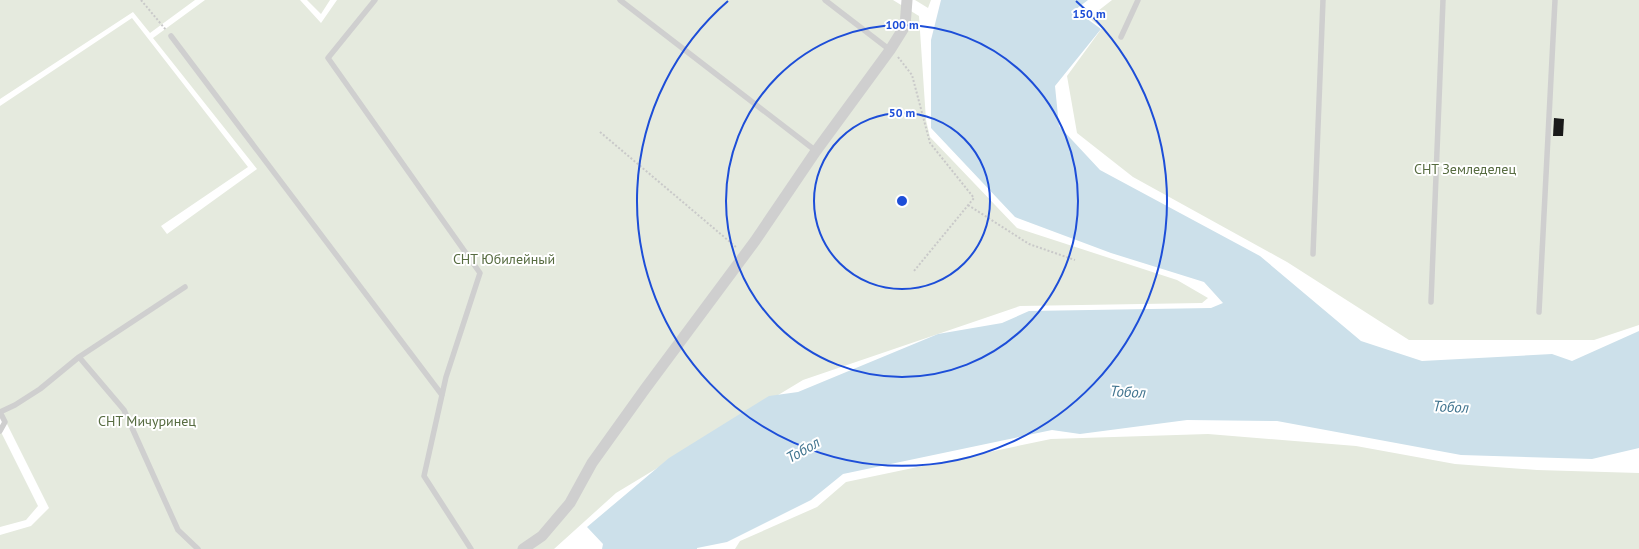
<svg xmlns="http://www.w3.org/2000/svg" width="1639" height="549" font-family="'PT Sans',sans-serif">
  <style>
    .green { fill: #e5eade }
    .water { fill: #cce0ea }
    .building { fill: #191919 }
    .lines { fill: none; stroke-linecap: round; stroke-linejoin: round }
    .path { stroke: #c9c9c9; stroke-width: 2; stroke-dasharray: 2 2; stroke-linecap: butt }
    .lane { stroke: #cfcfcf; stroke-width: 5.5 }
    .street { stroke: #cfcfcf; stroke-width: 11 }
    .ring { fill: none; stroke: #1d4ed8; stroke-width: 2 }
    .labels { text-anchor: middle; stroke-width: 4; stroke-linejoin: round; paint-order: stroke }
    .park-label { font-size: 14px; fill: #576c41; stroke: #fff }
    .water-label { font-size: 15px; font-style: italic; fill: #437690; stroke: #fff }
    .centre { fill: #1d4ed8; stroke: #fff; stroke-width: 2 }
    .ring-label { font-size: 12px; text-anchor: middle; font-weight: bold; fill: #1d4ed8; stroke: #fff; stroke-width: 4; stroke-linejoin: round; paint-order: stroke }
  </style>
  <rect width="100%" height="100%" fill="#fff"/>
  <path class="green" d="M 0,0 L 195,0 L 150,33 L 133,12 L 0,99 Z
    M 205,0 L 300,0 L 321,23 L 337,0 L 893,0 L 919,16 L 926,120 L 930,137 L 1017,228 L 1177,280 L 1208,298 L 1202,303 L 1020,306 L 803,380 L 616,493 L 554,549 L 0,549 L 0,535 L 31,526 L 49,508 L 0,410 L 0,106 L 132,18 L 248,167 L 161,226 L 167,234 L 257,169 L 153,38 Z
    M 307,0 L 330,0 L 321,14 Z
    M 915,0 L 931,0 L 928,8 Z
    M 1112,0 L 1639,0 L 1639,325 L 1594,340 L 1409,340 L 1287,262 L 1133,177 L 1077,133 L 1067,76 L 1102,28 L 1089,18 Z
    M 0,430 L 38,506 L 26,520 L 0,527 Z
    M 1208,434 L 1356,446 L 1455,464 L 1537,470 L 1639,473 L 1639,549 L 735,549 L 740,541 L 817,507 L 846,482 L 1051,439 Z"/>
  <path class="water" d="M 941,0 L 1088,0 L 1075,10 L 1101,29 L 1055,86 L 1059,126 L 1100,170 L 1260,256 L 1361,341 L 1422,361 L 1552,354 L 1572,361 L 1639,331 L 1639,448 L 1592,459 L 1461,455 L 1277,421 L 1187,420 L 1080,434 L 1052,430 L 843,474 L 811,500 L 727,542 L 697,548 L 697,549 L 602,549 L 603,544 L 587,527 L 669,458 L 769,396 L 798,392 L 938,334 L 1002,323 L 1029,311 L 1211,308 L 1223,303 L 1204,282 L 1111,253 L 1015,217 L 931,128 L 931,40 Z"/>
  <path class="building" d="M 1554,118 L 1564,119 L 1563,136 L 1553,136 Z"/>
  <g class="lines">
    <path class="path" d="M 141,0 L 166,30
      M 898,57 L 912,75 L 930,143 L 974,198 L 914,271
      M 600,132 L 736,247
      M 968,205 L 1029,244 L 1075,260"/>
    <path class="lane" d="M 375,0 L 328,58 L 480,273 L 446,377 L 424,476 L 471,549
      M 620,0 L 816,151
      M 825,0 L 890,50
      M 171,36 L 442,395
      M 1121,37 L 1138,0
      M 1313,254 L 1323,0
      M 1431,302 L 1443,0
      M 1539,312 L 1555,0
      M 79,357 L 124,410 L 178,530 L 198,549
      M 0,412 L 15,405 L 40,389 L 79,357 L 185,287
      M 0,412 L 5,422 L 0,431"/>
    <path class="street" d="M 523,549 L 542,536 L 570,503 L 592,463 L 645,389 L 755,241 L 816,151 L 890,50 L 905,26 L 907,0"/>
  </g>
  <g class="ring">
    <circle cx="902" cy="201" r="88"/>
    <circle cx="902" cy="201" r="176"/>
    <path d="M1076 1A265 265 0 1 1 728 1"/>
  </g>
  <g class="labels">
    <g class="park-label">
      <text x="1465" y="174">СНТ Земледелец</text>
      <text x="504" y="264">СНТ Юбилейный</text>
      <text x="147" y="426">СНТ Мичуринец</text>
    </g>
    <g class="water-label">
      <text transform="translate(1128 392) rotate(3)" y="5">Тобол</text>
      <text transform="translate(1451 407) rotate(3)" y="5">Тобол</text>
      <text transform="translate(803 450) rotate(-30)" y="5">Тобол</text>
    </g>
  </g>
  <circle cx="902" cy="201" r="6" class="centre"/>
  <g class="ring-label">
    <text x="1089" y="18">150 m</text>
    <text x="902" y="29">100 m</text>
    <text x="902" y="117">50 m</text>
  </g>
</svg>
